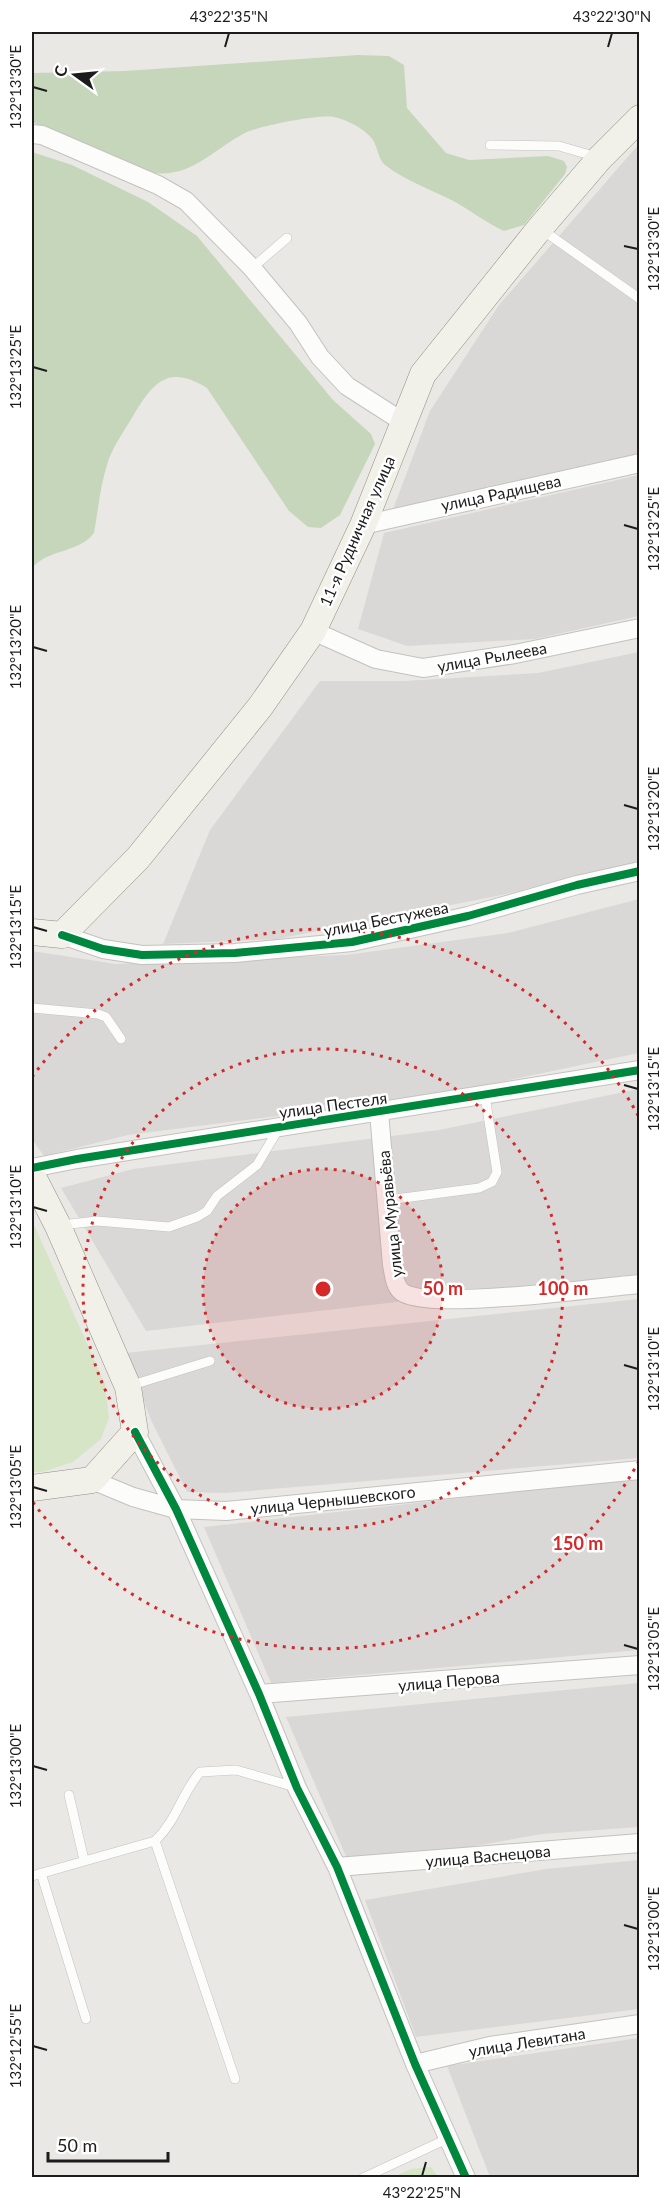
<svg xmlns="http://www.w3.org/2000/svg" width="671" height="2209" font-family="Lato,sans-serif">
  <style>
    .residential { fill: #d9d8d6 }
    .grass { fill: #d6e5c5 }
    .forest { fill: #c5d6bb }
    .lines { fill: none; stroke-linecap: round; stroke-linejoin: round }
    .service-casing { stroke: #c3c2c0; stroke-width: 10 }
    .minor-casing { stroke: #c3c2c0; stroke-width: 20 }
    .secondary-casing { stroke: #90917e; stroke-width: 27 }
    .service { stroke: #fcfcfb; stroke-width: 9 }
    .minor { stroke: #fcfcfb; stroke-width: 18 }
    .secondary { stroke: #f1f1ea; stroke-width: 26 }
    .cycleway-casing { stroke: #fff; stroke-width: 11 }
    .cycleway { stroke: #00873e; stroke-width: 8 }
    .ticks { fill: none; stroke: #1c1c1c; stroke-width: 2 }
    .ring { fill: none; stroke: #d62828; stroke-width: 3; stroke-dasharray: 3 6 }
    .labels { text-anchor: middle; stroke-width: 5; stroke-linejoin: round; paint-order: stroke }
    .street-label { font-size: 16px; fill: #1c1c1c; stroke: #fff }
    .centre { fill: #d62828; stroke: #fff; stroke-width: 3 }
    .ring-label { font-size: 18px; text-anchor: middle; font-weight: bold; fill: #d62828; stroke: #fff; stroke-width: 5; stroke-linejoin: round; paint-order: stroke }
    .neatline { fill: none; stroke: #1c1c1c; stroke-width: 2 }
    .ticks-label { font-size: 15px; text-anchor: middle; fill: #1c1c1c }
  </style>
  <rect width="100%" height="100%" fill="#eae8e4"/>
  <path class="residential" d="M 639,144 L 639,462 L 392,512 L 430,411 L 499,305 Z
    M 639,475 L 639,616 L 535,639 L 407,646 L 358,629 L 384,533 Z
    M 639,652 L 639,862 L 502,895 L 277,939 L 163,944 L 210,830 L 320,681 L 404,681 L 538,673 Z
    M 639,899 L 639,1053 L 433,1096 L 128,1135 L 44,1156 L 32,1139 L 32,951 L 116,964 L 346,955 L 508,933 Z
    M 639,1089 L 639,1274 L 146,1331 L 61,1188 L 133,1169 L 439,1130 Z
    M 639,1299 L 639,1458 L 225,1493 L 187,1492 L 151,1420 L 125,1353 Z
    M 639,1478 L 639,1650 L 271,1683 L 204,1527 Z
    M 639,1683 L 639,1827 L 542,1834 L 351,1868 L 286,1717 Z
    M 639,1860 L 639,2009 L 416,2037 L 365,1900 L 546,1869 Z
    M 639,2038 L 639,2177 L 490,2177 L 447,2066 Z"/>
  <path class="grass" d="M 32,1220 L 105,1384 L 109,1418 L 101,1439 L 73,1462 L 42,1472 L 32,1472 Z
    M 431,2167 L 438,2177 L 393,2177 L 411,2169 Z"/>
  <path class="forest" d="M 358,55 L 389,56 L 404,65 L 407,108 L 446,153 L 469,160 L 548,156 L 564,161 L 567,167 L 565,174 L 524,225 L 504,231 C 487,223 474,213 457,203 C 433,190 407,182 385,165 C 378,159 378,148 373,140 C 365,129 348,120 334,117 C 319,114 259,126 245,133 C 207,153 189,182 142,171 L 32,122 L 32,73 L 125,71 Z
    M 32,152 L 72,165 L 148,202 L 197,236 L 333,400 L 371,434 L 375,444 L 340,515 L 321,528 L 308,527 L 289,511 L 207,388 C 165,362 151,386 130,421 C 122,434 111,450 107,465 C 100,487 98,511 94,533 C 79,553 48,549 32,568 Z"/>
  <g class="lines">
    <defs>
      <path id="service" d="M 490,145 L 559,146 L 597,157
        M 541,229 L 640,299
        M 252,268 L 287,238
        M 32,1008 L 98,1014 L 106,1017 L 121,1039
        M 388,1200 L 479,1188 L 492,1182 L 497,1172 L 485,1096
        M 61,1225 L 97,1221 L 169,1227 L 197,1217 L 207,1211 L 217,1196 L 257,1165 L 279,1128
        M 129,1386 L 210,1361
        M 69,1795 L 84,1860
        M 41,1873 L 86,2019
        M 32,1876 L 155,1841
        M 235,2079 L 155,1841 C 177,1820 181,1795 200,1772 L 236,1770 L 295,1787
        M 363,2178 L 449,2138"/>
      <path id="minor" d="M 32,134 L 42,135 L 158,185 L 186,201 L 252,268 L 298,323 L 320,357 L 347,386 L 403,422
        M 363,525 L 640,463
        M 313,631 L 376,659 L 423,668 L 515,654 L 640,628
        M 62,935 L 103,949 L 142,955 L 235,953 L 352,942 L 468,916 L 577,885 L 640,871
        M 379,1112 L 392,1265 C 394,1273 394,1285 401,1291 C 423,1312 602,1287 640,1284
        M 32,1168 L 77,1159 L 640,1070
        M 135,1432 L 176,1509 L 259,1694 L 297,1788 L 337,1867 L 415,2064 L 466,2178
        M 92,1480 L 133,1497 L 176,1509 L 226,1511 L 640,1470
        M 259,1694 L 640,1665
        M 337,1867 L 640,1843
        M 415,2064 L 490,2046 L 640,2024"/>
      <path id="secondary" d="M 32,932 L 62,935 L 138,858 L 260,707 L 313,631 L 363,525 L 423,374 L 540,228 L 600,158 L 640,118
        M 32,1175 L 58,1226 L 128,1387 L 135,1432 L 92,1480 L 32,1488"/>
    </defs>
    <use href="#service" class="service-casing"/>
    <use href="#minor" class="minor-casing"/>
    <use href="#secondary" class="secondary-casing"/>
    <use href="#service" class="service"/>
    <use href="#minor" class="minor"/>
    <use href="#secondary" class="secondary"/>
    <defs>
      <path id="cycleway" d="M 62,935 L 103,949 L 142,955 L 235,953 L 352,942 L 468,916 L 577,885 L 640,871
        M 32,1168 L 77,1159 L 640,1070
        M 135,1432 L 176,1509 L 259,1694 L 297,1788 L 337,1867 L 415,2064 L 466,2178"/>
    </defs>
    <use href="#cycleway" class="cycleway-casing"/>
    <use href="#cycleway" class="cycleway"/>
  </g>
  <path class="ticks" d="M 225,47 L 229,33M 608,47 L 612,33M 33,87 L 47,91M 624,246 L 638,249M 33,367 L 47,371M 624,525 L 638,529M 33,647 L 47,651M 624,805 L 638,809M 33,927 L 47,931M 624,1085 L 638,1089M 33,1207 L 47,1211M 624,1365 L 638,1369M 33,1487 L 47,1491M 624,1645 L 638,1649M 33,1766 L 47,1770M 624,1925 L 638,1929M 33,2046 L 47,2050M 422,2176 L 426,2162"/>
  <circle cx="323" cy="1289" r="120" fill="#d62828" fill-opacity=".12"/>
  <g class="ring">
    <circle cx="323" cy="1289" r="120"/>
    <circle cx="323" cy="1289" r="240"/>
    <path d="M639 1461A360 360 0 0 1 32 1501M32 1077A360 360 0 0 1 639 1117"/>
  </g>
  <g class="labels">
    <g class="street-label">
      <text transform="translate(501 493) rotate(-12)" y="6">улица Радищева</text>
      <text transform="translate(357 531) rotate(-66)" y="6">11-я Рудничная улица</text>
      <text transform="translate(492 657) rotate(-10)" y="6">улица Рылеева</text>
      <text transform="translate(386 919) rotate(-11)" y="6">улица Бестужева</text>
      <text transform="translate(333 1105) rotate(-8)" y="6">улица Пестеля</text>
      <text transform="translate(390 1214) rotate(-96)" y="6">улица Муравьёва</text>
      <text transform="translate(333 1500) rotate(-6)" y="6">улица Чернышевского</text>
      <text transform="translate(449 1681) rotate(-5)" y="6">улица Перова</text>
      <text transform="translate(488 1856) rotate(-5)" y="6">улица Васнецова</text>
      <text transform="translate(527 2042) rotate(-9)" y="6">улица Левитана</text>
    </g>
  </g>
  <circle cx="323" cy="1289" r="9" class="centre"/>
  <g class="ring-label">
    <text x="443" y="1295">50 m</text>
    <text x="563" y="1295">100 m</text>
    <text x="578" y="1550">150 m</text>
  </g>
  <rect width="671" height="2209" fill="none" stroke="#ffffff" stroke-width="66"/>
  <g transform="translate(75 75) rotate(285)" stroke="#ffffff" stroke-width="4.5" paint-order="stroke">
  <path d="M0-4.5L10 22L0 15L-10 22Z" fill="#1c1c1c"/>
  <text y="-9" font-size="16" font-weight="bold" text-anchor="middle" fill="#1c1c1c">С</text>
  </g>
  <path d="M48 2152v9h120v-9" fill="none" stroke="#1c1c1c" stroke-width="3"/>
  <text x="57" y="2152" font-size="18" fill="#1c1c1c" stroke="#ffffff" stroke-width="4.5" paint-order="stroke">50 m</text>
  <rect x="33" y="33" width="605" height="2143" class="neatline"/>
  <g class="ticks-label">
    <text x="229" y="22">43°22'35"N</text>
    <text x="612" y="22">43°22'30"N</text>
    <text transform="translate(16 87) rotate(-90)" y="5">132°13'30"E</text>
    <text transform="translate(654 249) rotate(-90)" y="5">132°13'30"E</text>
    <text transform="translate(16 367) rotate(-90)" y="5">132°13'25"E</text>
    <text transform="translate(654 529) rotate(-90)" y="5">132°13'25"E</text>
    <text transform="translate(16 647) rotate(-90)" y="5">132°13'20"E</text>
    <text transform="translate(654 809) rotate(-90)" y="5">132°13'20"E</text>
    <text transform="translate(16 927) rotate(-90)" y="5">132°13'15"E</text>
    <text transform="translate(654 1089) rotate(-90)" y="5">132°13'15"E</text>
    <text transform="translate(16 1207) rotate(-90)" y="5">132°13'10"E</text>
    <text transform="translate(654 1369) rotate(-90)" y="5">132°13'10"E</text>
    <text transform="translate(16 1487) rotate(-90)" y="5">132°13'05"E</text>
    <text transform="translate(654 1649) rotate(-90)" y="5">132°13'05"E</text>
    <text transform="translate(16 1766) rotate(-90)" y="5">132°13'00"E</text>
    <text transform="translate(654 1929) rotate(-90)" y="5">132°13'00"E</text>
    <text transform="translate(16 2046) rotate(-90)" y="5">132°12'55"E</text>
    <text x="422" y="2198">43°22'25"N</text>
  </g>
</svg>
